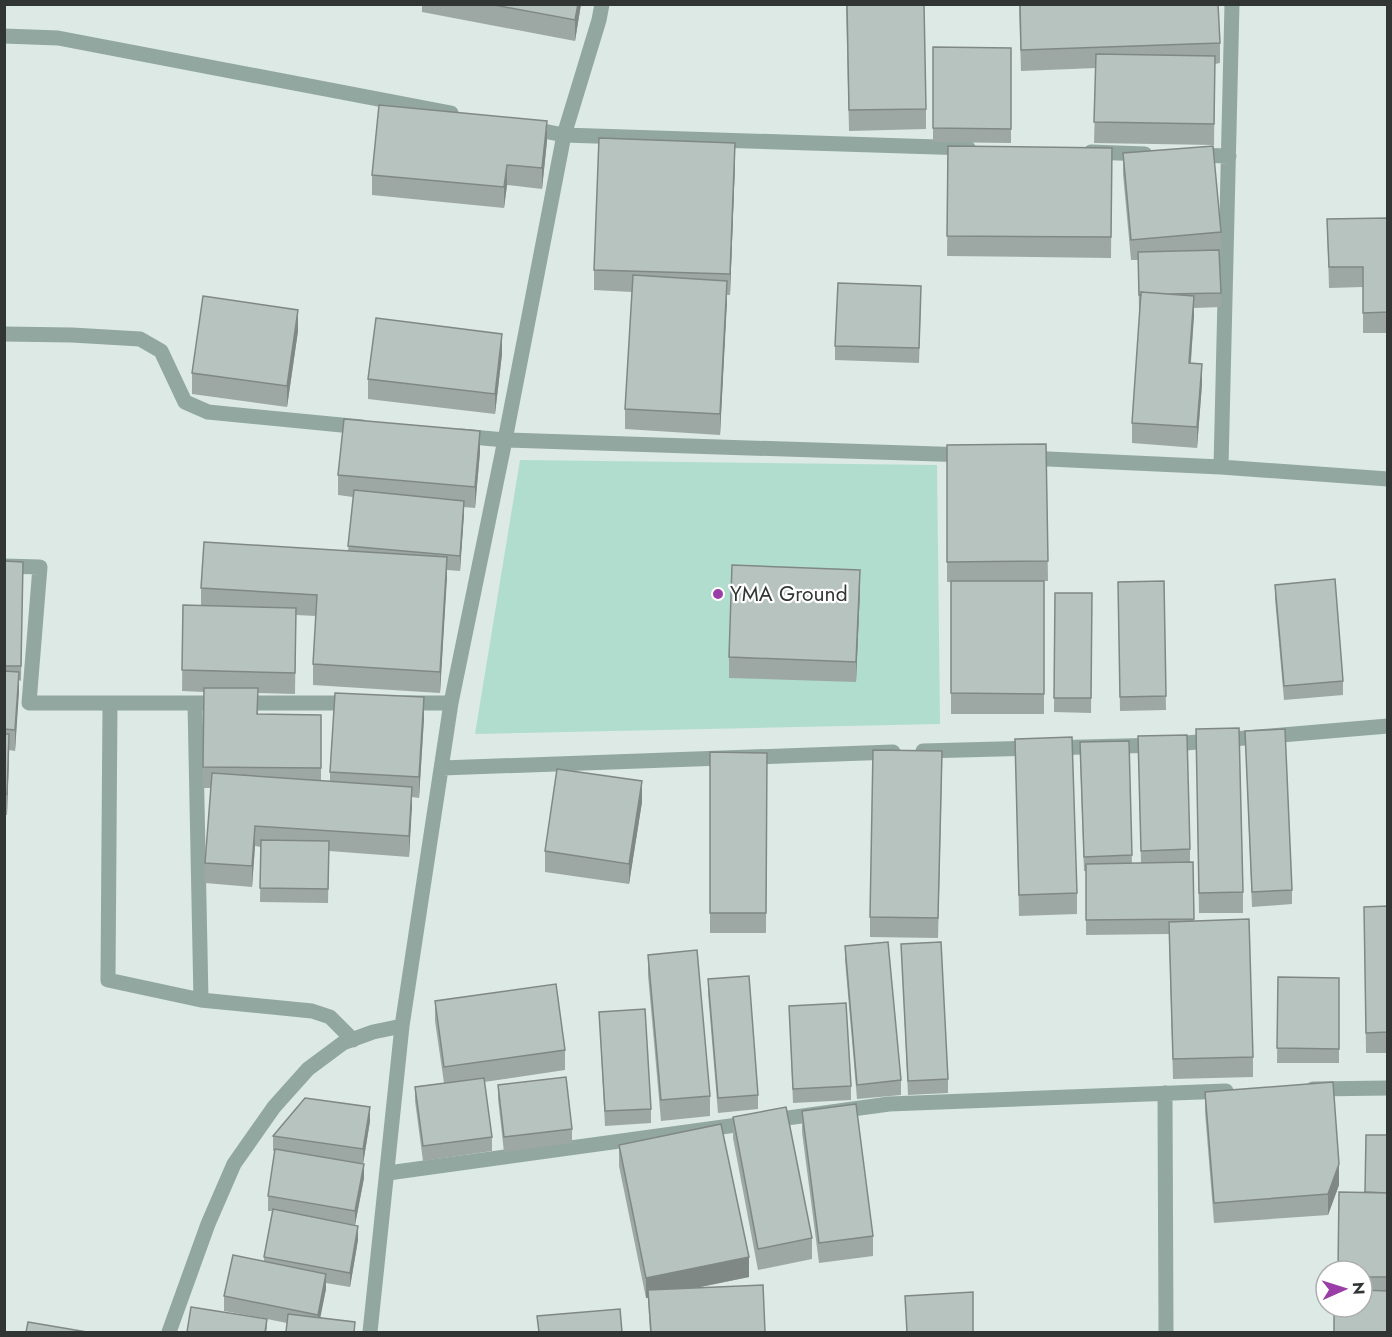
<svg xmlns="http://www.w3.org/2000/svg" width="1392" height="1337" font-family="Jost,sans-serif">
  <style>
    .pitch { fill: #b0ddce }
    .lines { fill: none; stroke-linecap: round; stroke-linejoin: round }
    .minor { stroke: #92a7a0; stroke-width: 15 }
    .wall { fill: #9da8a4 }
    .shaded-wall { fill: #808886 }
    .building { fill: #b7c3bf; stroke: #808886; stroke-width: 1.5 }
    .poi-dot { fill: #9b3da6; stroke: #fff; stroke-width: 2 }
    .labels { text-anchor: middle; stroke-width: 4.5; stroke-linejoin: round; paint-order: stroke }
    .poi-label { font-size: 21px; fill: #313634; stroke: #fff; text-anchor: start }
  </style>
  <rect width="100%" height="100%" fill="#dce9e4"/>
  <path class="pitch" d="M 520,460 L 937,465 L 940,724 L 475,734 Z"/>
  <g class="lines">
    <path class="minor" d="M 4,36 L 58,38 L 451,113
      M 528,128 L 564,135 L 968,148
      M 1091,152 L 1145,154
      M 1193,155 L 1229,156
      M 4,334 L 72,335 L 140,339 L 161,351 L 185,402 L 208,412 L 362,427
      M 461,436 L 505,440 L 968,455
      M 1027,458 L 1221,467 L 1388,479
      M 1221,467 L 1232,4
      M 4,566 L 40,567 L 29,703 L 352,703
      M 110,703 L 108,980 L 201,1000 L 312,1011 L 330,1017 L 353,1040
      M 195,703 L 201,1000
      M 403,703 L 451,703
      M 923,751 L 1162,745 L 1388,726
      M 442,768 L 893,752
      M 1313,1089 L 1388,1088
      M 1165,1093 L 1166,1332
      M 388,1173 L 889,1104 L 1226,1091
      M 169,1332 L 208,1224 L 234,1164 L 274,1107 L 308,1069 L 343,1043 L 373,1032 L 402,1026 L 451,703 L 505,440 L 564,135 L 599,20 L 602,4
      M 370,1332 L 402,1026"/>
  </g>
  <path class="wall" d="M 422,4 L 581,4 L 575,41 L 422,12 Z
    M 846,4 L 926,109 L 926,129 L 849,131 Z
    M 1019,4 L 1220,43 L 1220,63 L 1215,64 L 1214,145 L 1094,143 L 1096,68 L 1021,71 Z
    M 933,47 L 1011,48 L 1011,143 L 933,142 Z
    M 547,141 L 542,189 L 507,185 L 504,208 L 372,195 L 372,175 Z
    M 948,146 L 1112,148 L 1111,258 L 947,256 Z
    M 1123,153 L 1221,232 L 1221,252 L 1219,252 L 1221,307 L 1194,308 L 1191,363 L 1202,384 L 1197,448 L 1132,443 L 1132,423 L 1140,309 L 1139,309 L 1138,260 L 1131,260 L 1123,174 Z
    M 735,163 L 730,295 L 727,295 L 720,435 L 625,429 L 625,409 L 632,292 L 594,290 L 594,270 Z
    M 1388,218 L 1388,333 L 1363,333 L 1363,287 L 1329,288 L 1327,219 Z
    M 921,300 L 919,363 L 835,360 L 835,346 Z
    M 298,331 L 287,407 L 192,394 L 192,373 Z
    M 502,354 L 495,414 L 368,399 L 368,379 Z
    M 1046,444 L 1048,581 L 1044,581 L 1044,714 L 951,714 L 951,582 L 947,582 L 947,445 Z
    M 480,452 L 475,508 L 464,507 L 460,571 L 447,570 L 440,693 L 313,685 L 313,664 L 316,616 L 296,615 L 295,694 L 258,693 L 258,714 L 321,715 L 321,781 L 330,781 L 330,772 L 424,718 L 419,798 L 412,797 L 409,857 L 329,851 L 328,903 L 260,902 L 261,847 L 255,846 L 252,887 L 205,883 L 205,863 L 211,788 L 203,788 L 204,692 L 182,691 L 183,605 L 201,606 L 201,588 L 348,551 L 353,497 L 338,495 L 338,475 Z
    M 4,561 L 23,562 L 21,681 L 19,680 L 15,751 L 9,750 L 7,815 L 4,815 Z
    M 1164,581 L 1166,710 L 1120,711 L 1118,582 Z
    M 1275,585 L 1343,681 L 1343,695 L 1284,700 L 1275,599 Z
    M 860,590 L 856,682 L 729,678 L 729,657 Z
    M 1055,593 L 1092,593 L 1091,713 L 1054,712 Z
    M 1196,729 L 1243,892 L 1243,913 L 1199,913 Z
    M 1245,731 L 1292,890 L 1292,904 L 1252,907 Z
    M 1138,736 L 1190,849 L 1190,862 L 1193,862 L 1194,921 L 1253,1057 L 1253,1077 L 1173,1079 L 1169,934 L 1086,935 L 1086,871 L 1084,871 L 1080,756 L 1129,741 L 1132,863 L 1141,863 Z
    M 1015,739 L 1077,893 L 1077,914 L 1019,916 Z
    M 710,752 L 767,753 L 766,933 L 710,933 Z
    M 942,771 L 938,938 L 870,937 L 870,917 Z
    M 642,802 L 629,884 L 545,872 L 545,851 Z
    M 1388,906 L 1388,1053 L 1366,1053 L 1364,907 Z
    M 901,944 L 948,1079 L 948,1093 L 908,1095 Z
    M 845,946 L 901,1080 L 901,1095 L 857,1099 L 845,960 Z
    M 648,955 L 710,1096 L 710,1116 L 661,1121 L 648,975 Z
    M 1278,977 L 1339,978 L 1339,1063 L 1277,1063 Z
    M 708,979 L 758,1095 L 758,1109 L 718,1113 L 708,993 Z
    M 435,1001 L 565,1050 L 565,1070 L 484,1082 L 492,1137 L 492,1151 L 423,1161 L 415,1101 L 415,1087 L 444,1083 L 435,1021 Z
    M 789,1006 L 851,1086 L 851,1100 L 793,1103 Z
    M 599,1012 L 651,1109 L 651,1123 L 605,1126 Z
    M 498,1085 L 572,1129 L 572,1143 L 504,1152 L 498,1099 Z
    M 1205,1092 L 1339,1185 L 1328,1215 L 1214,1223 L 1205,1112 Z
    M 802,1111 L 873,1236 L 873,1256 L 819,1263 L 802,1132 Z
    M 733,1117 L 812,1238 L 812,1259 L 758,1270 L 733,1138 Z
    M 370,1121 L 363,1164 L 339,1160 L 364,1178 L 355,1225 L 340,1223 L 358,1240 L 350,1287 L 326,1283 L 326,1289 L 320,1317 L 355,1332 L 287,1323 L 267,1319 L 267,1332 L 263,1318 L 224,1311 L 224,1296 L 264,1262 L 264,1257 L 273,1211 L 268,1211 L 268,1196 L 275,1151 L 273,1151 L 273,1136 Z
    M 1388,1135 L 1388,1332 L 1362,1307 L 1362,1271 L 1365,1193 Z
    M 619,1145 L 749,1277 L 696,1288 L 765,1332 L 650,1332 L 648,1298 L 646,1298 L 619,1166 Z"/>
  <path class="shaded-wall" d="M 578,4 L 581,4 L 575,41 L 575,20 Z
    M 547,121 L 547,141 L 542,189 L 542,168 Z
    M 735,143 L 735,163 L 730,295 L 730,274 Z
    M 507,165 L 507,185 L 504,208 L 504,187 Z
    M 727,281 L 727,302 L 720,435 L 720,414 Z
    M 1194,296 L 1194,317 L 1189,383 L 1189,363 Z
    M 298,310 L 298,331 L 287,407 L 287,386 Z
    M 502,334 L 502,354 L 495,414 L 495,394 Z
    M 1202,364 L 1202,384 L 1197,448 L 1197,427 Z
    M 480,431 L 480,452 L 475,508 L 475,487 Z
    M 464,501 L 464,515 L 460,571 L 460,556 Z
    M 447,557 L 447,578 L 440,693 L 440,672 Z
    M 860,570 L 860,590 L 856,682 L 856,662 Z
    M 19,672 L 19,693 L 15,751 L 15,730 Z
    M 424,697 L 424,718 L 419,798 L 419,777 Z
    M 9,734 L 9,755 L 7,815 L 7,794 Z
    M 642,781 L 642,802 L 629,884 L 629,864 Z
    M 412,787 L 412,807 L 409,857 L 409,836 Z
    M 255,826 L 255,846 L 252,887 L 252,866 Z
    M 6,861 L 6,881 L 4,898 L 4,878 Z
    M 370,1107 L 370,1121 L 363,1164 L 363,1149 Z
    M 364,1164 L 364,1178 L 355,1225 L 355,1211 Z
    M 1339,1164 L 1339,1185 L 1328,1215 L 1328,1194 Z
    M 358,1226 L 358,1240 L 350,1287 L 350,1273 Z
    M 749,1257 L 749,1277 L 646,1298 L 646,1278 Z
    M 326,1274 L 326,1289 L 318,1329 L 318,1315 Z"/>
  <path class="building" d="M 489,4 L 578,4 L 575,20 Z
    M 847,4 L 924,4 L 926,109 L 849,110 Z
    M 1020,4 L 1218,4 L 1220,43 L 1021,50 Z
    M 933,47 L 1011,48 L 1011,129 L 933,128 Z
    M 1096,54 L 1215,56 L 1214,124 L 1094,122 Z
    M 379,105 L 547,121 L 542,168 L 507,165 L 504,187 L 372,175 Z
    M 599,138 L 735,143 L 730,274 L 594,270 Z
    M 948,146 L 1112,148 L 1111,237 L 947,236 Z
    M 1213,146 L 1221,232 L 1131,240 L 1123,153 Z
    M 1388,218 L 1388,312 L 1363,313 L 1363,267 L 1329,267 L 1327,219 Z
    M 1219,250 L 1221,293 L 1169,294 L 1141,292 L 1141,295 L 1139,295 L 1138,252 Z
    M 633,275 L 727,281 L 720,414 L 625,409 Z
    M 838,283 L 921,286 L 919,348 L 835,346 Z
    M 1141,292 L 1194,296 L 1189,363 L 1202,364 L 1197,427 L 1132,423 Z
    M 203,296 L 298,310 L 287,386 L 192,373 Z
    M 376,318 L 502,334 L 495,394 L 368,379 Z
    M 344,419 L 480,431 L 475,487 L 338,475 Z
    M 1046,444 L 1048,561 L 947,562 L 947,445 Z
    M 354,490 L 464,501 L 460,556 L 348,546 Z
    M 204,542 L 447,557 L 440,672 L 313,664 L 317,595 L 201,588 Z
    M 4,561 L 23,562 L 21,666 L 4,666 Z
    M 732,565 L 860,570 L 856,662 L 729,657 Z
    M 1335,579 L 1343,681 L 1284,686 L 1275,585 Z
    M 951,581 L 1044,581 L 1044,694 L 951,693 Z
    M 1164,581 L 1166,696 L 1120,697 L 1118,582 Z
    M 1055,593 L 1092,593 L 1091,698 L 1054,698 Z
    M 183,605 L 296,608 L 295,673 L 182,670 Z
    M 4,671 L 19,672 L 15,730 L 4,729 Z
    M 204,688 L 258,688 L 257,714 L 321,715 L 321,768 L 203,767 Z
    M 335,693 L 424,697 L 419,777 L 330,772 Z
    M 1239,728 L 1243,892 L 1199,893 L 1196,729 Z
    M 1285,729 L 1292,890 L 1252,892 L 1245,731 Z
    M 4,734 L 9,734 L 7,794 L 4,794 Z
    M 1187,735 L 1190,849 L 1141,851 L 1138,736 Z
    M 1072,737 L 1077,893 L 1019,895 L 1015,739 Z
    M 1129,741 L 1132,855 L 1084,857 L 1080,742 Z
    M 873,750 L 942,751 L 938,918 L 870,917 Z
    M 710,752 L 767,753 L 766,913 L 710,913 Z
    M 557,769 L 642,781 L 629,864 L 545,851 Z
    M 212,773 L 412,787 L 409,836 L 255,826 L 252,866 L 205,863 Z
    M 261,840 L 329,841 L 328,889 L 260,888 Z
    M 1193,862 L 1194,919 L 1086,920 L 1086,864 Z
    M 1388,906 L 1388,1032 L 1366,1033 L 1364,907 Z
    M 1249,919 L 1253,1057 L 1173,1059 L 1169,922 Z
    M 888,942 L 901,1080 L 857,1085 L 845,946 Z
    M 941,942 L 948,1079 L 908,1081 L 901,944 Z
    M 697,950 L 710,1096 L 661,1100 L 648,955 Z
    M 749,976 L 758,1095 L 718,1098 L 708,979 Z
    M 1278,977 L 1339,978 L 1339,1049 L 1277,1048 Z
    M 556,984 L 565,1050 L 444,1067 L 435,1001 Z
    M 846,1003 L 851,1086 L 793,1089 L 789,1006 Z
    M 645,1009 L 651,1109 L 605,1111 L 599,1012 Z
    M 566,1077 L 572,1129 L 504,1137 L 498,1085 Z
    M 484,1078 L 492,1137 L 423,1146 L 415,1087 Z
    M 1333,1082 L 1339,1164 L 1328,1194 L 1214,1203 L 1205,1092 Z
    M 305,1098 L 370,1107 L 363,1149 L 273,1136 Z
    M 856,1104 L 873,1236 L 819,1243 L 802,1111 Z
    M 786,1107 L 812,1238 L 758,1249 L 733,1117 Z
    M 721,1124 L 749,1257 L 646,1278 L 619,1145 Z
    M 1366,1135 L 1388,1135 L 1388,1193 L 1365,1192 Z
    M 275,1149 L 364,1164 L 355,1211 L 268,1196 Z
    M 1339,1192 L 1388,1193 L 1388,1277 L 1362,1277 L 1362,1271 L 1338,1271 Z
    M 273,1209 L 358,1226 L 350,1273 L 264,1257 Z
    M 233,1255 L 326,1274 L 318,1315 L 224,1296 Z
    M 763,1285 L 765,1332 L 651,1332 L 648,1290 Z
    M 1362,1290 L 1388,1291 L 1388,1332 L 1334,1332 L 1334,1307 L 1362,1307 Z
    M 973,1292 L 973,1332 L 907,1332 L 905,1296 Z
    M 191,1307 L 267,1319 L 265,1332 L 187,1332 Z
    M 620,1309 L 622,1332 L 539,1332 L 537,1316 Z
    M 288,1314 L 355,1322 L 354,1332 L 286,1332 Z
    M 28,1322 L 87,1332 L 26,1332 Z"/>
  <circle class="poi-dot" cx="718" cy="594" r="6"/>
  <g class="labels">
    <g class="poi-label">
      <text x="730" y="601">YMA Ground</text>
    </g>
  </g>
  <rect width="1392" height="1337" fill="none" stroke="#313634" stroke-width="12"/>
  <g transform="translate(1344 1289) rotate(87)"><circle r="28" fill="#ffffff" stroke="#adafae" stroke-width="1.5"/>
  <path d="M0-4.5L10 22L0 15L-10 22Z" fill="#9b3da6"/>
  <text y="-9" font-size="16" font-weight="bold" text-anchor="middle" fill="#313634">N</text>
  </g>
</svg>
